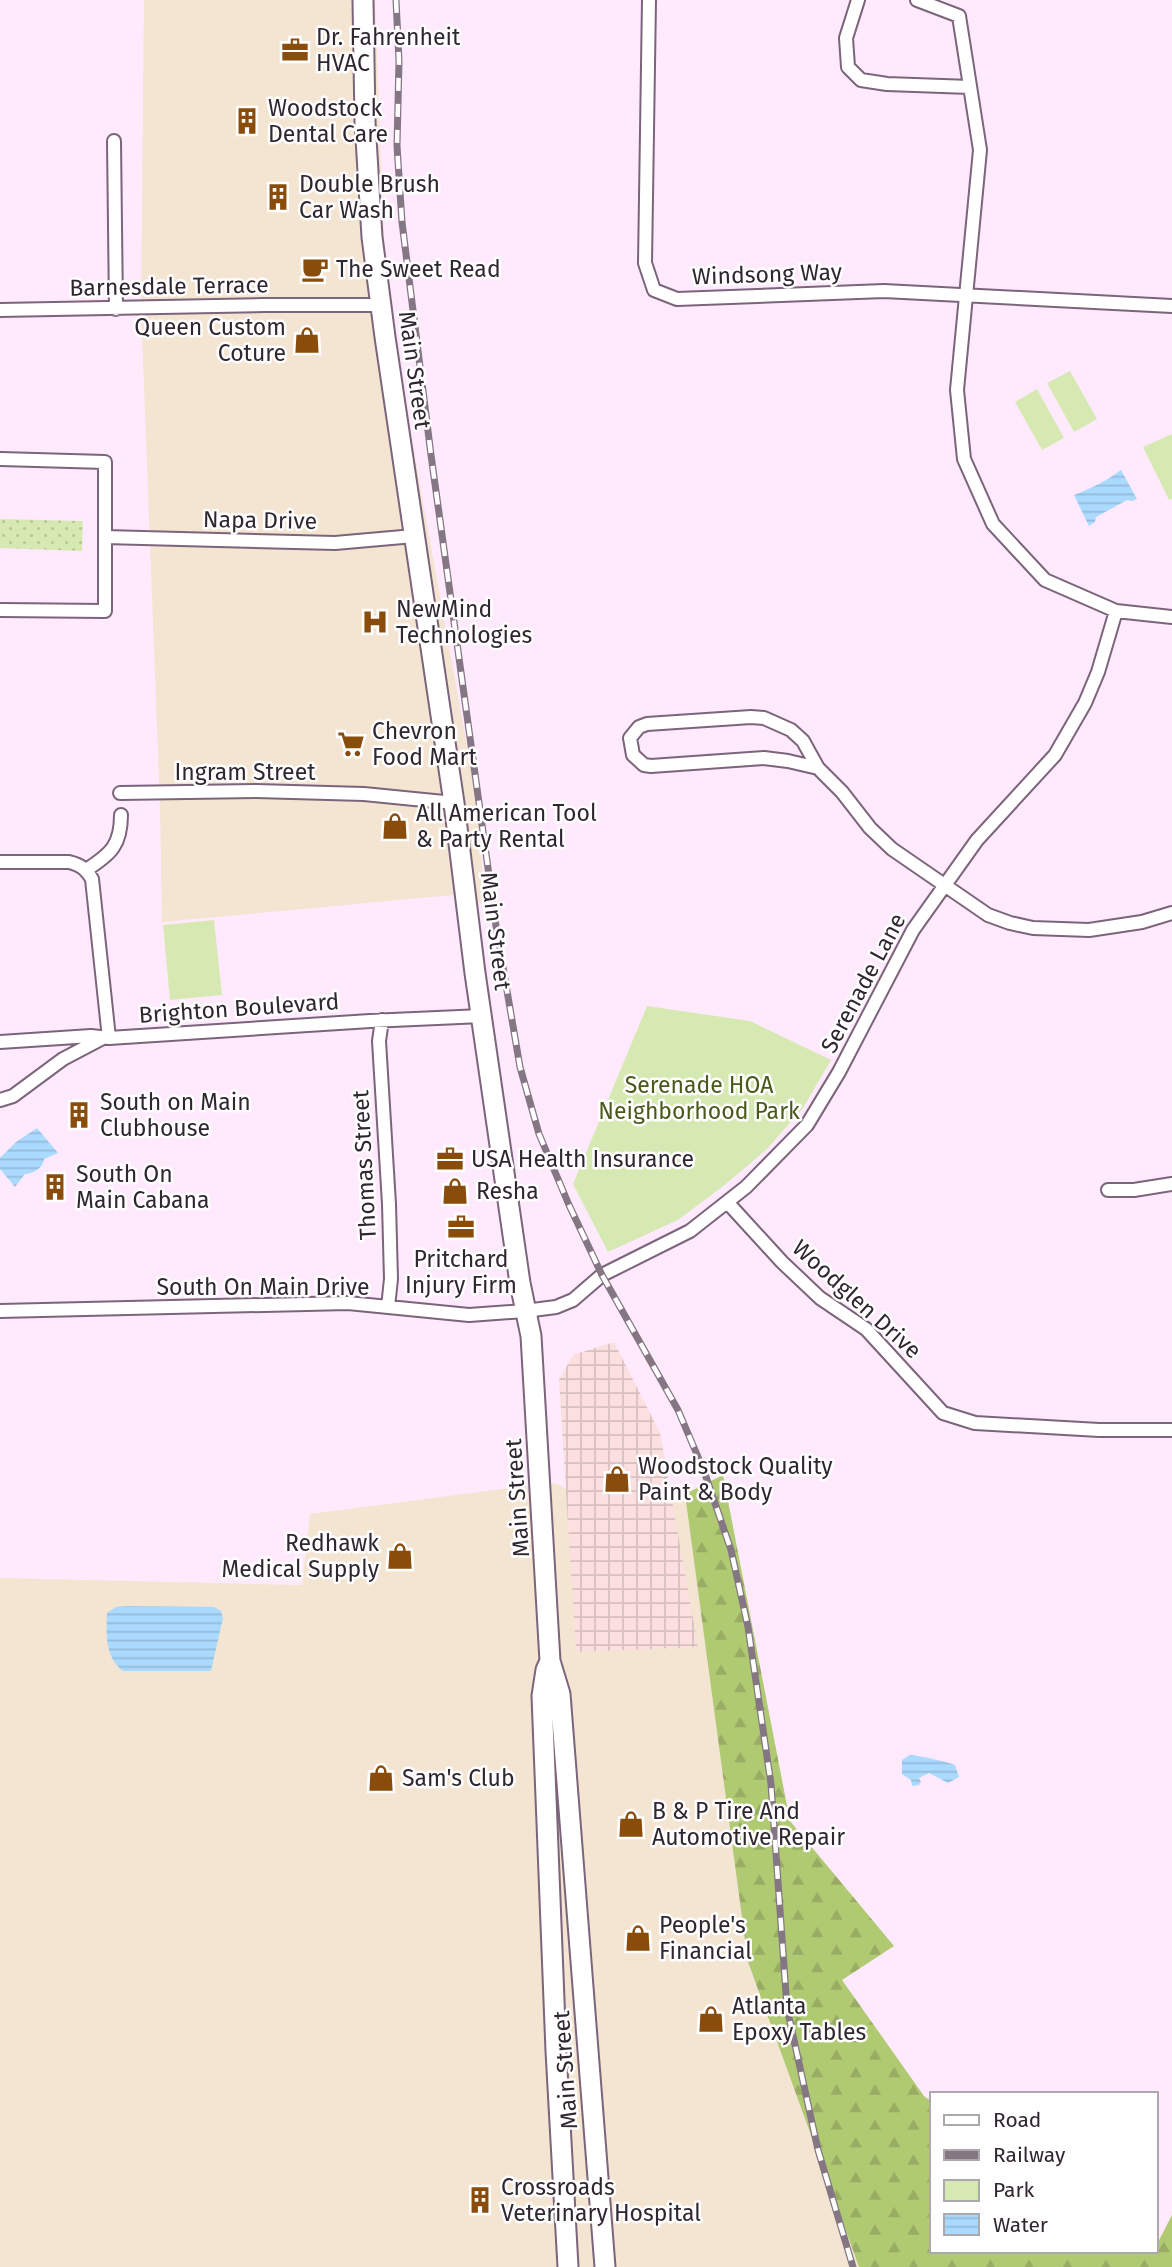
<svg xmlns="http://www.w3.org/2000/svg" width="1172" height="2267" font-family="'Fira Sans',sans-serif">
  <style>
    .commercial { fill: #f4e4d2 }
    .industrial { fill: url(#industrial-grid) }
    .grass { fill: url(#grass-dots) }
    .forest { fill: url(#forest-firs) }
    .green { fill: #d7e9b3 }
    .water { fill: url(#water-rules) }
    .lines { fill: none; stroke-linecap: round; stroke-linejoin: round }
    .street-casing { stroke: #7c647a; stroke-width: 16 }
    .secondary-casing { stroke: #7c647a; stroke-width: 23 }
    .street { stroke: #fff; stroke-width: 12 }
    .secondary { stroke: #fff; stroke-width: 19 }
    .rail-casing { stroke: #857684; stroke-width: 7 }
    .rail { stroke: #fefefe; stroke-width: 4.5; stroke-dasharray: 13; stroke-linecap: butt }
    .labels { text-anchor: middle; stroke-width: 5; stroke-linejoin: round; paint-order: stroke }
    .poi-label { font-size: 23px; fill: #30262f; stroke: #fefefe; text-anchor: start }
    .street-label { font-size: 23px; fill: #30262f; stroke: #fefefe }
    .park-label { font-size: 23px; fill: #49591b; stroke: #fefefe }
  </style>
  <defs>
    <pattern id="industrial-grid" width="8" height="8" patternUnits="userSpaceOnUse" patternTransform="scale(1.75)"><rect width="8" height="8" fill="#fbe0df"/><path d="M0 4h8M4 0v8" fill="none" stroke="#d7c0c0"/></pattern>
    <pattern id="grass-dots" width="8" height="8" patternUnits="userSpaceOnUse" patternTransform="scale(1.75)"><rect width="8" height="8" fill="#d7e9b3"/><path d="M2 2h.1M6 6h.1" fill="none" stroke="#b9c89a" stroke-width="1.8" stroke-linecap="round"/></pattern>
    <pattern id="forest-firs" width="22" height="20" patternUnits="userSpaceOnUse" patternTransform="scale(1.75)"><rect width="22" height="20" fill="#b0ca72"/><path d="M5 1l3.5 6h-7zM16 11l3.5 6h-7z" fill="#98ad63"/></pattern>
    <pattern id="water-rules" width="6" height="5" patternUnits="userSpaceOnUse" patternTransform="scale(1.75)"><rect width="6" height="5" fill="#aadafd"/><path d="M0 2.5h6" fill="none" stroke="#93bbd9"/></pattern>
  </defs>
  <rect width="100%" height="100%" fill="#ffe9fd"/>
  <path class="commercial" d="M 144,0 L 375,0 L 386,296 L 479,813 L 484,904 L 453,895 L 162,922 L 160,806 L 141,307 Z
    M 548,1483 L 558,1484 L 596,1509 L 685,1494 L 748,1962 L 859,2267 L 0,2267 L 0,1578 L 302,1585 L 310,1514 Z"/>
  <path class="industrial" d="M 614,1342 L 660,1433 L 698,1647 L 576,1652 L 559,1380 L 573,1355 Z"/>
  <path class="grass" d="M 0,519 L 83,521 L 82,551 L 0,548 Z"/>
  <path class="forest" d="M 723,1475 L 790,1821 L 894,1946 L 842,1980 L 924,2096 L 932,2102 L 932,2251 L 1156,2251 L 1156,2246 L 1172,2215 L 1172,2267 L 859,2267 L 748,1962 L 685,1494 Z"/>
  <path class="green" d="M 1070,371 L 1097,419 L 1074,432 L 1047,383 Z
    M 1037,389 L 1064,438 L 1042,450 L 1015,402 Z
    M 1172,434 L 1172,499 L 1169,500 L 1143,447 Z
    M 214,920 L 222,995 L 170,1000 L 163,925 Z
    M 647,1006 L 750,1021 L 831,1060 L 803,1108 L 767,1149 L 726,1184 L 678,1220 L 608,1252 L 573,1184 Z"/>
  <path class="water" d="M 1121,470 L 1137,499 L 1132,501 L 1127,500 L 1096,517 L 1095,522 L 1089,526 L 1074,495 C 1090,489 1106,481 1121,470 Z
    M 37,1128 L 58,1153 L 44,1159 C 44,1167 33,1174 25,1174 L 15,1187 L 0,1169 L 0,1158 L 16,1142 Z
    M 128,1606 L 214,1607 L 221,1611 L 223,1618 L 211,1671 L 123,1671 C 105,1658 106,1633 107,1613 L 116,1607 Z
    M 910,1755 C 916,1755 949,1762 955,1765 L 959,1777 L 948,1783 L 929,1773 L 919,1778 L 921,1782 L 919,1785 L 912,1786 L 911,1780 L 902,1774 L 902,1760 Z"/>
  <g class="lines">
    <defs>
      <path id="street" d="M 649,0 L 645,263 L 654,290 L 677,299 L 884,291 L 1172,306
        M 858,0 L 846,38 L 848,67 L 861,80 L 887,84 L 970,87
        M 917,0 L 959,16 L 980,150 L 957,390 L 964,459 L 993,524 L 1045,580 L 1116,611 L 1172,617
        M 114,141 L 116,309
        M 0,310 L 264,305 L 381,305
        M 1,459 L 105,462 L 105,611 L 1,610
        M 105,537 L 335,543 L 414,536
        M 818,768 L 788,761 L 764,758 L 651,766 L 644,765 L 633,755 L 630,738 L 639,727 L 647,724 L 751,717 L 764,718 L 791,730 L 803,741 L 818,768 L 842,792 L 870,828 L 892,849 L 988,915 L 1010,923 L 1033,928 L 1089,930 L 1142,922 L 1172,913
        M 120,793 L 256,791 L 364,794 L 454,803
        M 0,862 L 69,862 C 81,865 86,869 92,879 L 109,1038
        M 86,870 C 111,854 121,845 121,815
        M 382,1020 L 379,1041 L 389,1204 L 391,1279 L 388,1307
        M 0,1042 L 91,1036 L 109,1038 L 370,1021 L 482,1016
        M 0,1100 L 13,1096 L 63,1059 L 101,1039
        M 1108,1190 L 1134,1190 L 1172,1184
        M 728,1203 L 782,1262 L 820,1298 L 866,1329 L 943,1413 L 975,1423 L 1099,1430 L 1172,1430
        M 0,1311 L 348,1303 L 469,1315 L 525,1311 L 556,1307 L 573,1300 L 602,1275 L 690,1231 L 746,1187 L 807,1125 L 839,1072 L 913,930 L 977,840 L 1055,755 L 1085,703 L 1098,672 L 1116,611"/>
      <path id="secondary" d="M 363,0 L 365,122 L 372,237 L 385,337 L 454,803 L 475,973 L 520,1283 L 531,1336 L 550,1661 L 560,1694 L 605,2267
        M 550,1661 L 546,1670 L 542,1696 L 556,2051 L 568,2267"/>
    </defs>
    <use href="#street" class="street-casing"/>
    <use href="#secondary" class="secondary-casing"/>
    <use href="#street" class="street"/>
    <use href="#secondary" class="secondary"/>
    <defs>
      <path id="rail" d="M 396,0 L 399,61 L 397,146 L 402,222 L 431,455 L 496,926 L 520,1067 L 539,1134 L 569,1205 L 602,1275 L 678,1410 L 704,1471 L 731,1550 L 748,1627 L 771,1784 L 787,2008 L 818,2150 L 853,2267"/>
    </defs>
    <use href="#rail" class="rail-casing"/>
    <use href="#rail" class="rail"/>
  </g>
  <defs>
    <symbol id="office-bare" viewBox="-9 -9 18 18"><path d="M-6-3h4V-5.5h4V-3h4V5H-6ZM-1-4.5V-3h2v-1.5ZM-6 0V1H6V0Z" fill="#894c0a" stroke="#fefefe" stroke-width="2.5" paint-order="stroke"/></symbol>
    <symbol id="building-bare" viewBox="-9 -9 18 18"><path d="M-4-6H4V6H1V3H-1V6H-4ZM-2.5-4.3h1.7v1.8h-1.7ZM.8-4.3h1.7v1.8H.8ZM-2.5-1h1.7V.8h-1.7ZM.8-1h1.7V.8H.8Z" fill="#894c0a" stroke="#fefefe" stroke-width="2.5" paint-order="stroke"/></symbol>
    <symbol id="cafe-bare" viewBox="-9 -9 18 18"><path d="M-5.5-4.5H6V0H3Q3 3.5 0 3.5H-2.5Q-5.5 3.5-5.5 0ZM3-3.2v2h1.7v-2ZM-6 4.5H4V6H-6Z" fill="#894c0a" stroke="#fefefe" stroke-width="2.5" paint-order="stroke"/></symbol>
    <symbol id="shop-bare" viewBox="-9 -9 18 18"><path d="M-5-2.5h2.3a2.7 3.5 0 0 1 5.4 0H5L5.5 6h-11ZM-1.5-2.5h3a1.5 2.3 0 0 0-3 0Z" fill="#894c0a" stroke="#fefefe" stroke-width="2.5" paint-order="stroke"/></symbol>
    <symbol id="hospital-bare" viewBox="-9 -9 18 18"><path d="M-5-5h3v3.5h4V-5h3V5h-3V1.5h-4V5h-3Z" fill="#894c0a" stroke="#fefefe" stroke-width="2.5" paint-order="stroke"/></symbol>
    <symbol id="supermarket-bare" viewBox="-9 -9 18 18"><path d="M-6-5.5h2.5l.6 2H6L4.5 2H-2.5L-4.4-4H-6ZM-1.5 3.2a1.3 1.3 0 1 0 .1 0ZM3 3.2a1.3 1.3 0 1 0 .1 0Z" fill="#894c0a" stroke="#fefefe" stroke-width="2.5" paint-order="stroke"/></symbol>
  </defs>
  <g fill-rule="evenodd">
    <use href="#office-bare" x="276" y="31" width="38" height="38"/>
    <use href="#building-bare" x="228" y="102" width="38" height="38"/>
    <use href="#building-bare" x="259" y="178" width="38" height="38"/>
    <use href="#cafe-bare" x="296" y="250" width="38" height="38"/>
    <use href="#shop-bare" x="288" y="321" width="38" height="38"/>
    <use href="#hospital-bare" x="356" y="603" width="38" height="38"/>
    <use href="#supermarket-bare" x="332" y="725" width="38" height="38"/>
    <use href="#shop-bare" x="376" y="807" width="38" height="38"/>
    <use href="#building-bare" x="60" y="1096" width="38" height="38"/>
    <use href="#office-bare" x="431" y="1140" width="38" height="38"/>
    <use href="#building-bare" x="36" y="1168" width="38" height="38"/>
    <use href="#shop-bare" x="436" y="1172" width="38" height="38"/>
    <use href="#office-bare" x="442" y="1208" width="38" height="38"/>
    <use href="#shop-bare" x="598" y="1460" width="38" height="38"/>
    <use href="#shop-bare" x="381" y="1537" width="38" height="38"/>
    <use href="#shop-bare" x="362" y="1759" width="38" height="38"/>
    <use href="#shop-bare" x="612" y="1805" width="38" height="38"/>
    <use href="#shop-bare" x="619" y="1919" width="38" height="38"/>
    <use href="#shop-bare" x="692" y="2000" width="38" height="38"/>
    <use href="#building-bare" x="461" y="2181" width="38" height="38"/>
  </g>
  <g class="labels">
    <g class="poi-label">
      <text x="316" y="45">Dr. Fahrenheit<tspan x="316" dy="26">HVAC</tspan></text>
      <text x="268" y="116">Woodstock<tspan x="268" dy="26">Dental Care</tspan></text>
      <text x="299" y="192">Double Brush<tspan x="299" dy="26">Car Wash</tspan></text>
      <text x="336" y="277">The Sweet Read</text>
      <text x="286" y="335" text-anchor="end">Queen Custom<tspan x="286" dy="26">Coture</tspan></text>
      <text x="396" y="617">NewMind<tspan x="396" dy="26">Technologies</tspan></text>
      <text x="372" y="739">Chevron<tspan x="372" dy="26">Food Mart</tspan></text>
      <text x="416" y="821">All American Tool<tspan x="416" dy="26">&amp; Party Rental</tspan></text>
      <text x="100" y="1110">South on Main<tspan x="100" dy="26">Clubhouse</tspan></text>
      <text x="471" y="1167">USA Health Insurance</text>
      <text x="76" y="1182">South On<tspan x="76" dy="26">Main Cabana</tspan></text>
      <text x="476" y="1199">Resha</text>
      <text x="461" y="1267" text-anchor="middle">Pritchard<tspan x="461" dy="26">Injury Firm</tspan></text>
      <text x="638" y="1474">Woodstock Quality<tspan x="638" dy="26">Paint &amp; Body</tspan></text>
      <text x="379" y="1551" text-anchor="end">Redhawk<tspan x="379" dy="26">Medical Supply</tspan></text>
      <text x="402" y="1786">Sam's Club</text>
      <text x="652" y="1819">B &amp; P Tire And<tspan x="652" dy="26">Automotive Repair</tspan></text>
      <text x="659" y="1933">People's<tspan x="659" dy="26">Financial</tspan></text>
      <text x="732" y="2014">Atlanta<tspan x="732" dy="26">Epoxy Tables</tspan></text>
      <text x="501" y="2195">Crossroads<tspan x="501" dy="26">Veterinary Hospital</tspan></text>
    </g>
    <g class="street-label">
      <text transform="translate(767 274) rotate(-2)" y="8">Windsong Way</text>
      <text transform="translate(169 286) rotate(-1)" y="8">Barnesdale Terrace</text>
      <text transform="translate(415 370) rotate(82)" y="8">Main Street</text>
      <text transform="translate(260 520) rotate(1)" y="8">Napa Drive</text>
      <text x="245" y="780">Ingram Street</text>
      <text transform="translate(496 931) rotate(83)" y="8">Main Street</text>
      <text transform="translate(863 983) rotate(-62)" y="8">Serenade Lane</text>
      <text transform="translate(239 1008) rotate(-4)" y="8">Brighton Boulevard</text>
      <text transform="translate(364 1165) rotate(-93)" y="8">Thomas Street</text>
      <text x="263" y="1295">South On Main Drive</text>
      <text transform="translate(857 1299) rotate(42)" y="8">Woodglen Drive</text>
      <text transform="translate(517 1498) rotate(-94)" y="8">Main Street</text>
      <text transform="translate(565 2070) rotate(-94)" y="8">Main Street</text>
    </g>
    <g class="park-label">
      <text x="699" y="1093">Serenade HOA<tspan x="699" dy="26">Neighborhood Park</tspan></text>
    </g>
  </g>
  <rect x="930" y="2092" width="228" height="161" fill="#fefefe" stroke="#aca8ab" stroke-width="2"/>
  <rect x="944" y="2115" width="35" height="10" fill="#ffffff" stroke="#aca8ab" stroke-width="2"/>
  <text x="993" y="2127" font-size="21" fill="#30262f">Road</text>
  <rect x="944" y="2150" width="35" height="10" fill="#857684" stroke="#aca8ab" stroke-width="2"/>
  <text x="993" y="2162" font-size="21" fill="#30262f">Railway</text>
  <rect x="944" y="2180" width="35" height="21" fill="#d7e9b3" stroke="#aca8ab" stroke-width="2"/>
  <text x="993" y="2197" font-size="21" fill="#30262f">Park</text>
  <rect x="944" y="2214" width="35" height="21" fill="url(#water-rules)" stroke="#aca8ab" stroke-width="2"/>
  <text x="993" y="2232" font-size="21" fill="#30262f">Water</text>
</svg>
